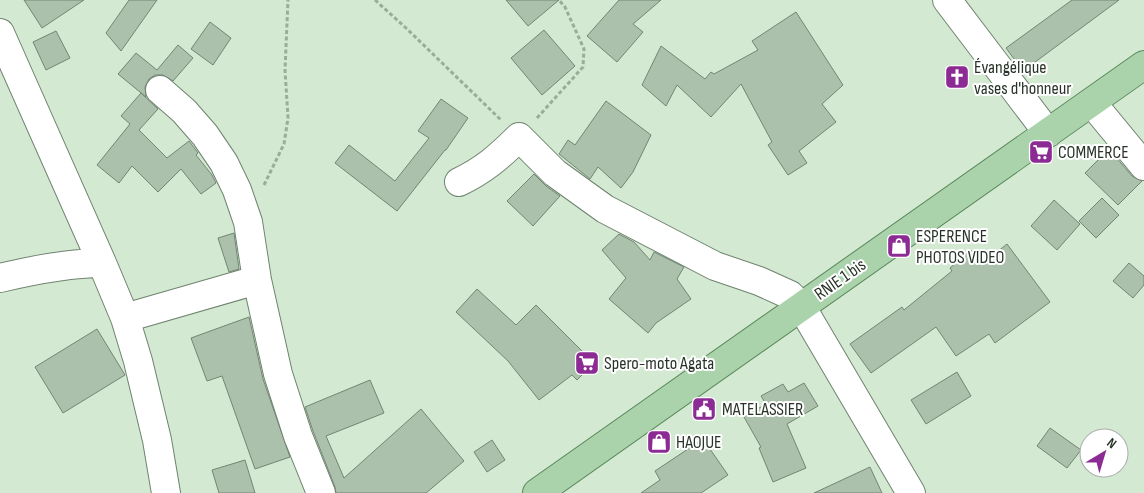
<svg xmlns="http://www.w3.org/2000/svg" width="1144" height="493" font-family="'Sofia Sans Condensed',sans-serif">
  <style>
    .building { fill: #acc1ab; stroke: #728672 }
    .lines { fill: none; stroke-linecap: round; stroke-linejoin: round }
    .street-casing { stroke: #6f836f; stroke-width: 30 }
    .primary-casing { stroke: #59885a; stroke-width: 30 }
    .path { stroke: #9bac9a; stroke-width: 3; stroke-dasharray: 4 2.5; stroke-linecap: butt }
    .street { stroke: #fff; stroke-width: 28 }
    .primary { stroke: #aad3ac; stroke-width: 28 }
    .labels { text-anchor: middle; stroke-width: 4; stroke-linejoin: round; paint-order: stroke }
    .poi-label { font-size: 18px; fill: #2a332a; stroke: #fff; text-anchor: start }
    .street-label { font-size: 18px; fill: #2a332a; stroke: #fff }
  </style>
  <rect width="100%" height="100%" fill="#d3e9d2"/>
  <path class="building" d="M 24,0 L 84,0 L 42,28 Z
    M 129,0 L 157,0 L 121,51 L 106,33 Z
    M 506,0 L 559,0 L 528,26 Z
    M 619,0 L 661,0 L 633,24 L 643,32 L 617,62 L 587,36 Z
    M 1072,0 L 1119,0 L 1023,71 L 1006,48 Z
    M 796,12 L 843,85 L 822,104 L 836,122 L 799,151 L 807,163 L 788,175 L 768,145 L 772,142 L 741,84 L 711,117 L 677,85 L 666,106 L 642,85 L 661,46 L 705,79 L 711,72 L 714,74 L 758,50 L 752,41 Z
    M 210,22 L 231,38 L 213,65 L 191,49 Z
    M 544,30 L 575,66 L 542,95 L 511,58 Z
    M 56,31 L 70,58 L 46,70 L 33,42 Z
    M 178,45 L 193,58 L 173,81 L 163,75 L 155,75 L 149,79 L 145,87 L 146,97 L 118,74 L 136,53 L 157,70 Z
    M 141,93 L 158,109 L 139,130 L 167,158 L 189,141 L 198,153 L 196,155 L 212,175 L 216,183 L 201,194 L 181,169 L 158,192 L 132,166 L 119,183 L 97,165 L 130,124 L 121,116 Z
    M 441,99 L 468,118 L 446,150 L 445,150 L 397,211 L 335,163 L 349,145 L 395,181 L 429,138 L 418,131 Z
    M 606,101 L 651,135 L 633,172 L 621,188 L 598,167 L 590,179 L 559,154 L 568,140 L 575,145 Z
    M 1109,149 L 1132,176 L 1142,181 L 1118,205 L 1085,173 Z
    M 534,174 L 546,186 L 560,196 L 533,226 L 507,201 Z
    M 1102,198 L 1119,215 L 1096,238 L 1079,221 Z
    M 1054,200 L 1080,224 L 1057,250 L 1031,226 Z
    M 234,233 L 239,269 L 229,272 L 218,238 Z
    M 619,234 L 634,242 L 650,260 L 654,252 L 684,267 L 677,279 L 691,299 L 656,323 L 648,333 L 609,299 L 626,278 L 602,250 Z
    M 1007,244 L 1050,302 L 995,343 L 989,334 L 956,356 L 936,327 L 871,373 L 850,344 L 902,307 L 904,310 L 952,271 L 950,268 L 971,250 L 982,264 Z
    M 1129,263 L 1144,276 L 1144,285 L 1133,298 L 1113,281 Z
    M 477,289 L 516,325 L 536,305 L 594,363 L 577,380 L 572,375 L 539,400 L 508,361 L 456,312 Z
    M 249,317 L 263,379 L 290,457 L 255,469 L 222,376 L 207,381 L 191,338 Z
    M 97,329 L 125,375 L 63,413 L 35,367 Z
    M 957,372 L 971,396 L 926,424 L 911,400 Z
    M 370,380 L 384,413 L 326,436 L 344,478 L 421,409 L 464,461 L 426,493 L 336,493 L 335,487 L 313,431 L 305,407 Z
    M 804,383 L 818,406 L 787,424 L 806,468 L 773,482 L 759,448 L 761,447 L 744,417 L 766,404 L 761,396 L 783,384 L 788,392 Z
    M 1050,428 L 1081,450 L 1067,468 L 1037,446 Z
    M 703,439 L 728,475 L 701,493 L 641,493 L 660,480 L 655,471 Z
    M 492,440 L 505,460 L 487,472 L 474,452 Z
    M 245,460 L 255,493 L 219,493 L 212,470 Z
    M 870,467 L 882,493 L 814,493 Z"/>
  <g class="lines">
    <defs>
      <path id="street" d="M 947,0 L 1048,133
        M 0,33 L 102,263 L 125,318 L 138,361 L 157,440 L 166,493
        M 160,90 L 184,111 L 205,135 L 224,163 L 237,190 L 248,222 L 257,280 L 278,374 L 298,436 L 321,493
        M 1092,103 L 1144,166
        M 459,182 C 484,170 499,157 519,137 L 555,173 L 605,209 L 715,266 L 759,281 L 790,295 L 801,306 L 911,493
        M 0,278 C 34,270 68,263 102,263
        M 125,318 L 257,280"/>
      <path id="primary" d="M 537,493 L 1144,65"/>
    </defs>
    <use href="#street" class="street-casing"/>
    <use href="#primary" class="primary-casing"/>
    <path class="path" d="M 375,0 L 406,28 L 501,120
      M 537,118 L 583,67 L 584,49 L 565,7 L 559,0
      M 264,185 L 284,144 L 288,118 L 285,70 L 288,0"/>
    <use href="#street" class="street"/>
    <use href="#primary" class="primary"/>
  </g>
  <defs>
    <symbol id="church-square" viewBox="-11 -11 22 22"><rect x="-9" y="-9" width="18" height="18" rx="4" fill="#8c2b93" stroke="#fff"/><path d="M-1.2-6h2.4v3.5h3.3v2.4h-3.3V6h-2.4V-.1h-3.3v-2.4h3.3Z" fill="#fff"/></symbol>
    <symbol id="supermarket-square" viewBox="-11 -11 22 22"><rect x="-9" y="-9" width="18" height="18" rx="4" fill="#8c2b93" stroke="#fff"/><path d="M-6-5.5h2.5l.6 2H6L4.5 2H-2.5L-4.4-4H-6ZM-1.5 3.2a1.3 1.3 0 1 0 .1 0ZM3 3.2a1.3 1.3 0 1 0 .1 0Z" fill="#fff"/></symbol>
    <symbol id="shop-square" viewBox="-11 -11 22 22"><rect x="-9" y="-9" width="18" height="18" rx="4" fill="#8c2b93" stroke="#fff"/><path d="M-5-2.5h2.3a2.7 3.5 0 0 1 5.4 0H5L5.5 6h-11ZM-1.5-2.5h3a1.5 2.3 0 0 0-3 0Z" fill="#fff"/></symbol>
    <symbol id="civic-square" viewBox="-11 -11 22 22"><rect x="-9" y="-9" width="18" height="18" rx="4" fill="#8c2b93" stroke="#fff"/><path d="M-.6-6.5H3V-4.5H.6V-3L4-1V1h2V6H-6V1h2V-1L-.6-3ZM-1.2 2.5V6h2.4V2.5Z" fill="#fff"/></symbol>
  </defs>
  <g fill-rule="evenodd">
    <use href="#church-square" x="943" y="63" width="28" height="28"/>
    <use href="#supermarket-square" x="1027" y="138" width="28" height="28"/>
    <use href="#shop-square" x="885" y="232" width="28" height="28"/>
    <use href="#supermarket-square" x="573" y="349" width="28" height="28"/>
    <use href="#civic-square" x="690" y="395" width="28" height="28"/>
    <use href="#shop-square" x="645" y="428" width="28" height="28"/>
  </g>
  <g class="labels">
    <g class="poi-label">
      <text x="974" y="73">Évangélique<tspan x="974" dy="21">vases d'honneur</tspan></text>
      <text x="1058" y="158">COMMERCE</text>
      <text x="916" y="242">ESPERENCE<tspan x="916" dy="21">PHOTOS VIDEO</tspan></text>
      <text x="604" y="369">Spero-moto Agata</text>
      <text x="722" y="415">MATELASSIER</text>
      <text x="676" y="448">HAOJUE</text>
    </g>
    <g class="street-label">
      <text transform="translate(840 279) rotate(-35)" y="6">RNIE 1 bis</text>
    </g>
  </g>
  <g transform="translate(1104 453) rotate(38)"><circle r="24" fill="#ffffff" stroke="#aaadaa"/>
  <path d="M0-4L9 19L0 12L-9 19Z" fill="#8c2b93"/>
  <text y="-8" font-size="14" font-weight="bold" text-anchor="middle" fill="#2a332a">N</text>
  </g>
</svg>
